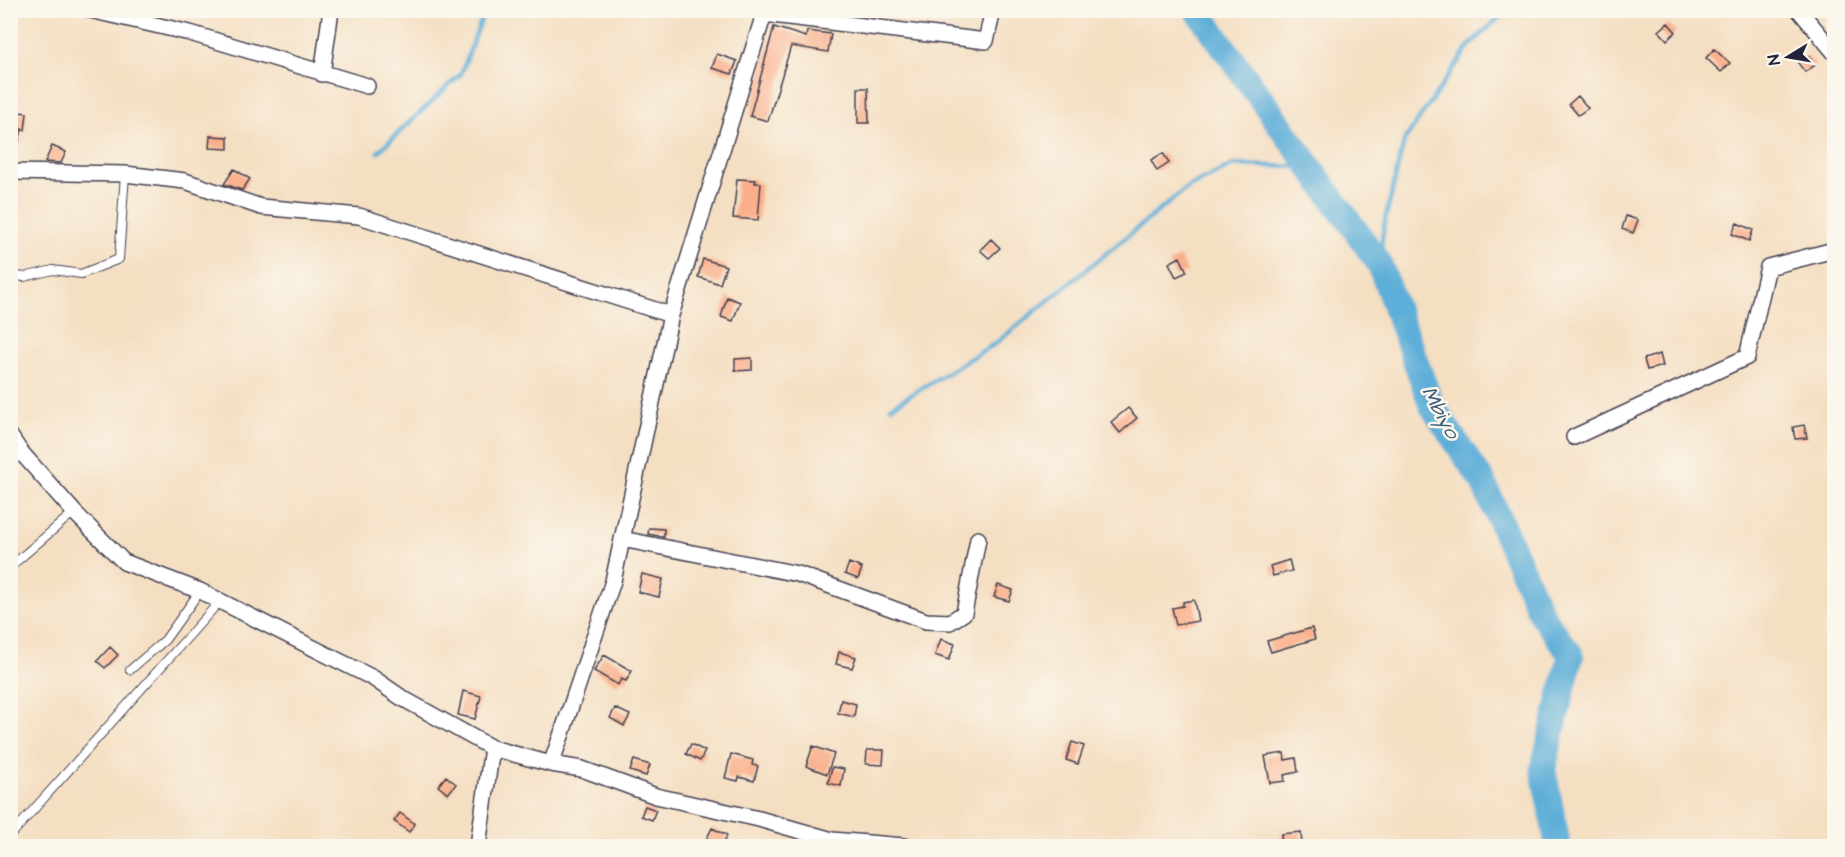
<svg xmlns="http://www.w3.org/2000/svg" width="1845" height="857" font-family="'Architects Daughter',sans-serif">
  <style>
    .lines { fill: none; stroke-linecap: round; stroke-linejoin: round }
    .stream { stroke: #5daed8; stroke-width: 4.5 }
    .river { stroke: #5daed8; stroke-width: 26 }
    .building { fill: #faaf8a }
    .lane-casing { stroke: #423e4f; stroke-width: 10 }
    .street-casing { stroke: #423e4f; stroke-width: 18 }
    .lane { stroke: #fff; stroke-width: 8 }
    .street { stroke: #fff; stroke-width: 15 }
    .labels { text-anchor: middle; stroke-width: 5; stroke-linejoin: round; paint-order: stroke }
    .water-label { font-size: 21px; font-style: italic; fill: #3a5a7a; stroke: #fbf7ec }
  </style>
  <rect width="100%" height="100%" fill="#fbf7ec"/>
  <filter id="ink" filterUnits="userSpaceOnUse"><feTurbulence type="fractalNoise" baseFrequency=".0167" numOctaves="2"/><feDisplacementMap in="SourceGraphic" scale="12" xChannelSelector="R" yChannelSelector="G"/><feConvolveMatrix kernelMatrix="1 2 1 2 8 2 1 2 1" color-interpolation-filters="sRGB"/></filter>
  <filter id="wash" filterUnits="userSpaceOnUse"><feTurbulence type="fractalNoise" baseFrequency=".008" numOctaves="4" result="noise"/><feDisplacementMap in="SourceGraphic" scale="24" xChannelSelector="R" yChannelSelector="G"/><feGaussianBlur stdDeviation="1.35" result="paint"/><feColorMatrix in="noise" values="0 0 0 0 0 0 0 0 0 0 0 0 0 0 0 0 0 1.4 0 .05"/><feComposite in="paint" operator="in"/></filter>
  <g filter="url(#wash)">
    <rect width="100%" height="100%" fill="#f4dfc3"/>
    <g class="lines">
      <path class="stream" d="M 378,152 L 461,74 L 485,10
        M 1379,263 L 1384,225 L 1404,141 L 1469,46 L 1507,10
        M 891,407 L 996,343 L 1188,187 L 1233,165 L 1310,167"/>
      <path class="river" d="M 1197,10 L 1379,263 L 1432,406 L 1483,482 L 1542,616 L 1571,655 L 1543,769 L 1558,846"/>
    </g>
    <g id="blocks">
      <path class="building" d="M 1668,23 L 1676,32 L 1667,40 L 1659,31 Z
        M 774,27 L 806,37 L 807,31 L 831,34 L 828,52 L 791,46 L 768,121 L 750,116 Z
        M 1714,49 L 1730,63 L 1721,72 L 1706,58 Z
        M 717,54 L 737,61 L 732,74 L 712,68 Z
        M 1808,56 L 1815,65 L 1805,72 L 1798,63 Z
        M 858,88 L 868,88 L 869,123 L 858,123 Z
        M 1578,96 L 1588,108 L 1578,115 L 1569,104 Z
        M 10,111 L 27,113 L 25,130 L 22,129 L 15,158 L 10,157 Z
        M 210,136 L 228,137 L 228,149 L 209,148 Z
        M 52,146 L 66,152 L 61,163 L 45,162 Z
        M 1163,153 L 1169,163 L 1157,171 L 1151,160 Z
        M 234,169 L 250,179 L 242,190 L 224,184 Z
        M 737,179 L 756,180 L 755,183 L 761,183 L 758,220 L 733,218 Z
        M 1626,216 L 1638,220 L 1633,233 L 1622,229 Z
        M 1737,223 L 1753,230 L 1749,241 L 1732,234 Z
        M 991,239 L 1000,248 L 989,258 L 980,250 Z
        M 1180,257 L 1187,272 L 1176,277 L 1169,263 Z
        M 703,259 L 726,266 L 720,284 L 698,277 Z
        M 727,297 L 740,302 L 733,321 L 721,317 Z
        M 1660,354 L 1663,366 L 1647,370 L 1644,359 Z
        M 752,358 L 752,370 L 735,371 L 735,359 Z
        M 1128,408 L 1137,418 L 1120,433 L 1111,422 Z
        M 1804,425 L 1807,438 L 1795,439 L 1793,427 Z
        M 649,528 L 664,529 L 664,537 L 648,534 Z
        M 1289,560 L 1292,571 L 1273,576 L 1270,566 Z
        M 849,563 L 862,568 L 858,579 L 845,574 Z
        M 642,574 L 663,579 L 659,597 L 638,592 Z
        M 998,585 L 1013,590 L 1009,601 L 994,597 Z
        M 1194,600 L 1198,621 L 1176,625 L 1172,608 L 1183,606 L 1183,602 Z
        M 1312,628 L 1315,639 L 1271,652 L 1267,641 Z
        M 941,639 L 955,644 L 949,660 L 935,655 Z
        M 110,647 L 118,655 L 105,668 L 97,661 Z
        M 839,652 L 856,657 L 852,668 L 836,664 Z
        M 604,655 L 632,671 L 626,681 L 621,679 L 618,685 L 594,671 Z
        M 463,691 L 481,696 L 475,719 L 458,715 Z
        M 841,700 L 856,704 L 854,717 L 838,713 Z
        M 615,708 L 630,715 L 624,726 L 610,718 Z
        M 1072,742 L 1084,746 L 1078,764 L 1066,760 Z
        M 691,744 L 705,751 L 700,761 L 686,754 Z
        M 813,746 L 834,754 L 827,774 L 806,766 Z
        M 867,750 L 884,750 L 883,765 L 866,764 Z
        M 1284,753 L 1285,760 L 1296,758 L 1298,772 L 1284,775 L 1285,781 L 1270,783 L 1265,756 Z
        M 731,754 L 753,760 L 752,765 L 758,766 L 754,781 L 739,777 L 738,781 L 725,778 Z
        M 634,760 L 650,765 L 646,776 L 630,771 Z
        M 832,767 L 844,769 L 841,786 L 828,783 Z
        M 446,776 L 456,784 L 448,794 L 438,786 Z
        M 645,806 L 656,810 L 652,820 L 641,816 Z
        M 400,813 L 415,824 L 409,832 L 394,821 Z
        M 712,828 L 727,835 L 722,846 L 703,846 Z
        M 1301,832 L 1302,846 L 1282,846 L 1281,834 Z"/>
    </g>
  </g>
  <g filter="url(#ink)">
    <use href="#blocks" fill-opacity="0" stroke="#423e4f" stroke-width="1.5"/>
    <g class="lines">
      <defs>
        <path id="lane" d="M 10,275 L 24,277 L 53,270 L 81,274 L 119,259 L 125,174
          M 10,567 L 74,512
          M 130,670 L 165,640 L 200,591
          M 10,836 L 220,601"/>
        <path id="street" d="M 90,10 L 190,33 L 367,86
          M 1799,10 L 1834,52
          M 322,74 L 331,10
          M 10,172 L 125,174 L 185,181 L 261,207 L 359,216 L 671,315
          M 10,436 L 20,451 L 74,512 L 124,562 L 200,591 L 373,678 L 402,698 L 492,748 L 551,764 L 582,769 L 656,796 L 759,819 L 832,840 L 904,846
          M 1574,437 L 1747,357 L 1768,267 L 1834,250
          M 622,539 L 798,574 L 926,621 L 950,622 L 964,613 L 978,539
          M 551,764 L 561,736 L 613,581 L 671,315 L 764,14 L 986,41 L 993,10
          M 478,846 L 492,748"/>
      </defs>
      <use href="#lane" class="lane-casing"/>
      <use href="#street" class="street-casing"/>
      <use href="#lane" class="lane"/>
      <use href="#street" class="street"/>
    </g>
  </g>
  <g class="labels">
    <g class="water-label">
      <text transform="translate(1441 412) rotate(61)" y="7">Mbiyo</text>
    </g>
  </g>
  <rect width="1845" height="857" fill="none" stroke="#fbf7ec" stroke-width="36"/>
  <g transform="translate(1788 57) rotate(259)" stroke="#fbf7ec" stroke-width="4.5" paint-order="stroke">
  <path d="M0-4.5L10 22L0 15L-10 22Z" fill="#22223b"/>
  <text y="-9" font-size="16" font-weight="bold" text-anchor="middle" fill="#22223b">N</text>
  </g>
</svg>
